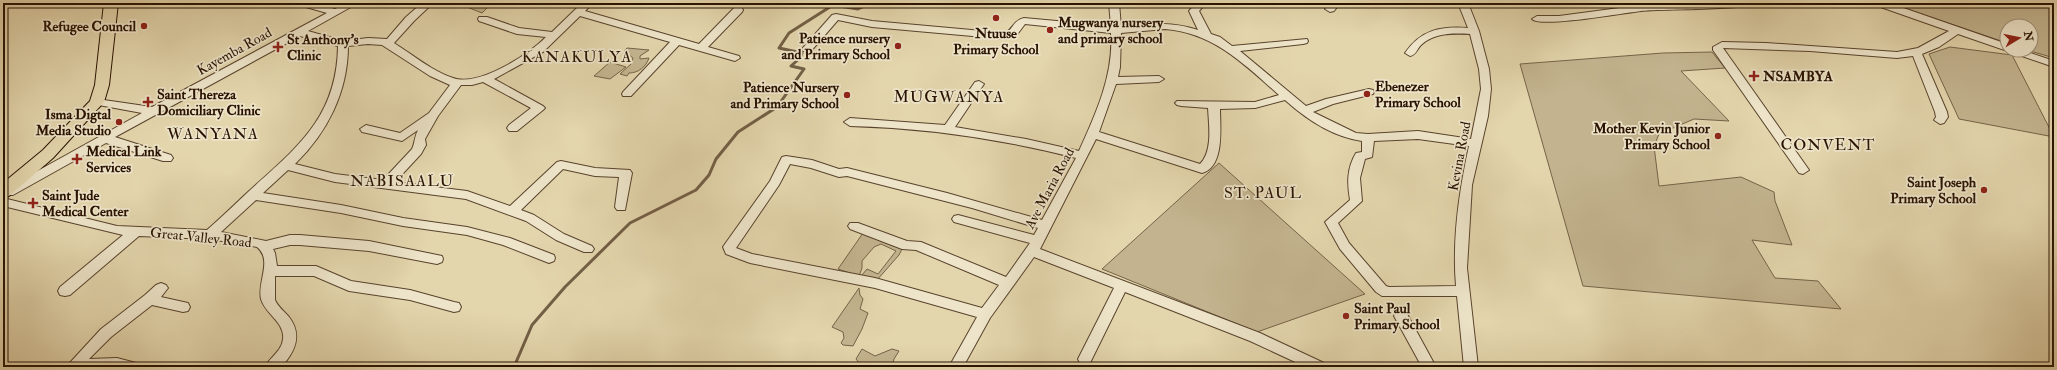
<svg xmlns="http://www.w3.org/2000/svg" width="2057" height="370" font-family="'IM FELL Double Pica',serif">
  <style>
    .green { fill: #c3b48f; stroke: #766348 }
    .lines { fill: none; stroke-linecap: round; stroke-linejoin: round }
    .stream { stroke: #735f45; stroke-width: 3 }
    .minor-casing { stroke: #58432c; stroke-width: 2 }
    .major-casing { stroke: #291201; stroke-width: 2 }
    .minor { fill: #ede4c9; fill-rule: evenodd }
    .major { fill: #e3d5ac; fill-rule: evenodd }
    .poi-dot { fill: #8f2418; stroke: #ede4c9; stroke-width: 1.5 }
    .labels { text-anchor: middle; stroke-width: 3.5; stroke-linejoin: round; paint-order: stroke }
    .poi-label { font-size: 14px; font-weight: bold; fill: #291201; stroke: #ede4c9; text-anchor: start }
    .street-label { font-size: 14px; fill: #291201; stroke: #ede4c9 }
    .quarter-label { font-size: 16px; letter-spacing: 1px; fill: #291201; stroke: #ede4c9 }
  </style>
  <rect width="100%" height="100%" fill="#e3d5ac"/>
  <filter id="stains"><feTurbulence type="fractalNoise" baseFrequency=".005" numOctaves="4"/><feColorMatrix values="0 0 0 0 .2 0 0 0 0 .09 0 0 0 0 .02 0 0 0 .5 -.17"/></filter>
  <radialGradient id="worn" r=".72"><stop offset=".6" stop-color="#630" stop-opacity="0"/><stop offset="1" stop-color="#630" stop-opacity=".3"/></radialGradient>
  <path class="green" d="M 465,3 L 492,3 L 482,13 L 462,5 Z
    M 1889,3 L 2054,3 L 2054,58 L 2027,50 L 2031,50 L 2031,26 L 2007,26 L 2007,43 Z
    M 1950,47 L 2012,55 L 2054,137 L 1959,119 L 1929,54 Z
    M 627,48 L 649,50 L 640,56 L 640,59 L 649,58 C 646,67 638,73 629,73 L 627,76 L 620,74 L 631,64 L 633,58 L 624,51 Z
    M 1712,52 L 1725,68 L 1681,71 L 1729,121 L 1694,119 L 1659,134 L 1654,146 L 1659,186 L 1741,177 L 1774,192 L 1775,201 L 1792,245 L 1752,240 L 1775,278 L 1818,281 L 1841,309 L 1583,286 L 1520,64 L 1663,53 Z
    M 610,62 L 626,67 L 610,79 L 594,76 Z
    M 1219,163 L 1365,294 L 1257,332 L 1102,269 Z
    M 863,233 L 903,247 L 899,255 L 877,280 L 862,275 L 867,269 L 878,274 L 896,251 L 881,244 L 874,247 L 862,261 L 862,268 L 859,276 L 838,269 Z
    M 859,288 L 860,295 L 863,299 L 860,309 L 868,313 L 862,329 L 853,346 L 843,345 L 841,343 L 844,338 L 843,332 L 832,327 Z
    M 862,349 L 875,356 L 892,349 L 899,351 L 894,359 L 892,367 L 858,367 L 860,364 L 856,359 Z"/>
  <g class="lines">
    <path class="stream" d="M 514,367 L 532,325 L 565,287 L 630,223 L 696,190 L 709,175 L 716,159 L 738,132 L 777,107 L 804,69 L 791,66 L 800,58 L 802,53 L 779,48 L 789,33 L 833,5 L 858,9 L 871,3"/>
    <defs>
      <path id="minor" d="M 298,3 L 314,3 L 335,9 L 346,3 L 358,3 L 308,31 L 343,41 L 368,38 L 387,39 L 406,17 L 422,3 L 433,3 L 414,21 L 394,43 C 413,55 432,71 453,78 C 479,87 528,55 546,37 L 517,34 L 479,21 L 478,19 L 479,17 L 487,17 L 519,28 L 552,32 L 582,3 L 593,3 L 585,11 L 699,44 L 734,8 L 742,8 L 743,10 L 742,12 L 708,47 L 739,56 L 740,58 L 735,61 L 679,45 L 631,96 L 623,96 L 622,94 L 623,92 L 670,42 L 580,16 L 543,52 L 494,79 L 543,106 L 545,108 L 543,110 L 517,131 L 509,131 L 507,128 L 509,125 L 531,108 L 483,82 L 472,85 L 461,85 L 438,116 L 425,139 L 426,145 L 421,154 L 395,182 L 467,191 L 510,206 L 557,162 L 561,161 L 595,168 L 630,170 L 632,173 L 625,210 L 617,210 L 615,207 L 619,177 L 595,176 L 563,169 L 521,210 L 534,215 L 564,234 L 592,246 L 594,249 L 592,252 L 584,252 L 556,240 L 526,221 L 466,199 L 335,182 L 288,170 L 263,193 L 341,205 L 403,218 L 467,227 L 510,238 L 554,255 L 555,258 L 554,261 L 549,263 L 503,245 L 467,235 L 403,226 L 341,213 L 256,200 L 221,232 L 266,241 L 290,235 L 300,235 L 369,241 L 442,256 L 443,259 L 442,262 L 437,264 L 369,251 L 300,245 L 290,245 L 273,249 L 275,253 L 277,266 L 316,266 L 351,281 L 410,290 L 454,302 L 459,303 L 461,307 L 459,311 L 454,312 L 410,300 L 349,291 L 314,276 L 275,276 L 275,300 C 278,307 284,311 289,317 C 303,335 295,352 281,367 L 265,367 C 270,357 282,351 283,339 C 285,322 265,314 261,299 C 257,282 273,260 257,247 L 210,239 L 139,236 L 70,295 L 65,296 L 60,295 L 58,291 L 60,287 L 123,235 L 3,206 L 3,198 L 117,226 L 207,230 C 221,218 234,205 247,193 C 295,149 337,119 338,46 L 300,36 L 115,137 L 171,155 L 173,158 L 171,161 L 163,161 L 106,143 L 13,195 L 5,195 L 3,192 L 5,189 L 142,113 L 93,104 L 91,102 L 93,100 L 97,99 L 152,107 L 327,13 L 299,5 ZM 368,44 L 382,45 L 430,76 L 450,85 L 429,113 L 400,133 L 366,125 L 360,129 L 362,132 L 402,141 L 418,130 C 414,138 415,143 412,149 L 383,180 L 335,174 L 295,164 C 327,133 348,92 348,46 Z
        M 1109,3 L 1119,3 L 1121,27 C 1149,24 1171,21 1198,30 L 1189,11 L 1196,3 L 1206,3 L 1199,11 L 1211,34 L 1220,37 L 1232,46 L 1307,39 L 1308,41 L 1307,43 L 1303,44 L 1240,51 L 1306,106 L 1326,99 L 1369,89 L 1373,90 L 1374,92 L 1373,94 L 1333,104 L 1313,112 L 1356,133 L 1368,134 L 1418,131 L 1471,139 L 1481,89 L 1479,69 L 1470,34 C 1452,33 1434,33 1421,45 C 1417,49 1416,55 1410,56 L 1405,53 C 1421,30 1440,26 1468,28 L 1458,3 L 1468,3 L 1479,31 L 1489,69 L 1491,89 L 1488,116 L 1472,185 L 1467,268 L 1478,367 L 1464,367 L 1457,296 L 1382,296 L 1376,292 L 1340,249 L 1325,222 L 1350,200 C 1347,183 1347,168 1356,153 L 1362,152 L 1362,141 C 1333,137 1306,119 1285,100 L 1255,108 L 1220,109 C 1220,126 1225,167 1202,173 L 1096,139 L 1040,249 L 1260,333 L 1324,363 L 1326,367 L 1306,367 L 1250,341 L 1125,292 L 1090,363 L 1085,365 L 1080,363 L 1078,359 L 1114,288 L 1034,257 L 990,318 L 963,367 L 949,367 L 977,317 L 875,288 L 750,263 L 726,254 L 723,247 L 725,244 L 770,181 L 782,157 L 786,156 L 812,160 L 839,169 L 847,168 L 947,193 L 1042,220 L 1076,158 C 1002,139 927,128 850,126 L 844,122 L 850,118 L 945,125 L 975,82 L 979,81 L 984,84 L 955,127 L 1026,139 L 1079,151 C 1096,114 1114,74 1111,33 L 1025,24 L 1016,36 L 1006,39 L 872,27 L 838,20 L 811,51 L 803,51 L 802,49 L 832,15 L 836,14 L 872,21 L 1005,33 C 1014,29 1012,21 1024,18 L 1111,26 ZM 1165,29 C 1214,33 1244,64 1279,95 L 1255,102 L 1177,101 L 1175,103 L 1177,105 L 1181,106 L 1208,108 C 1209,125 1213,151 1200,164 L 1099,132 L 1116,84 L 1159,82 L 1164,79 L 1159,76 L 1118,77 L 1120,67 L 1121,33 ZM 1418,139 L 1469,146 C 1459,191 1452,240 1456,286 L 1389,287 L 1386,286 L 1349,243 L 1338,223 L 1362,201 L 1360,178 L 1365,159 L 1372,157 L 1374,141 ZM 790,164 L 811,168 L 839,177 L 847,176 L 972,208 L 1038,228 L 1034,235 L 958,215 L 954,216 L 952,219 L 954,222 L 1030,243 L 1006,277 L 921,242 L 907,241 L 858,223 L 850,223 L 848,226 L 850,229 L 902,249 L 916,250 L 999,285 L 982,308 L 875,278 L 752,254 L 736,248 L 779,185 Z
        M 1330,3 L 1340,3 L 1334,11 L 1330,12 L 1325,9 Z
        M 1682,3 L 1753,3 C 1747,10 1657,9 1641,11 C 1624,13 1540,28 1532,19 L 1537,16 L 1559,16 L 1642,5 Z
        M 1874,3 L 1889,3 L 2007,44 L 2007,50 L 2022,50 L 2054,61 L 2054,67 L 1958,34 L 1939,47 L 1922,54 L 1947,112 L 1948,117 L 1944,123 L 1940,124 L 1934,120 L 1936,117 L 1935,112 L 1913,56 L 1897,58 L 1810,51 L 1723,48 L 1809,170 L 1803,174 L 1799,173 L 1713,50 L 1713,47 L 1722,42 L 1766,43 L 1897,52 L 1918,48 L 1949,31 L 1875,5 Z
        M 161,283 L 166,285 L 168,288 L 161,297 L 188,303 L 190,307 L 188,311 L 183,312 L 152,305 L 111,337 L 89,359 L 117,358 L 136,363 L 138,367 L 66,367 L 101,329 L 145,295 L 156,285 Z
        M 1401,311 L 1406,312 L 1436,367 L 1422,367 L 1394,316 L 1396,312 Z"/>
      <path id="major" d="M 104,3 L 118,3 L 109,85 L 104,102 L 53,158 L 9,196 L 3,198 L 3,183 L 43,150 L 90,101 L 95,85 Z"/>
    </defs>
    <use href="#minor" class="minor-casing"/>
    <use href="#major" class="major-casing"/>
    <use href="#minor" class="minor"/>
    <use href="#major" class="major"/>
  </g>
  <g class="poi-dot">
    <circle cx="996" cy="18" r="4"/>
    <circle cx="144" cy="26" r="4"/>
    <circle cx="1050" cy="30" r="4"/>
    <circle cx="898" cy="46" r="4"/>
    <path d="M276 41h4v4h4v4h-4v4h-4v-4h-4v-4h4z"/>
    <path d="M1752 70h4v4h4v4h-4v4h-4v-4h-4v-4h4z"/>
    <circle cx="1367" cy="94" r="4"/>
    <circle cx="847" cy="95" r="4"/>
    <path d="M146 96h4v4h4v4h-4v4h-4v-4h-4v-4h4z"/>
    <circle cx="119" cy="122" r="4"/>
    <circle cx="1718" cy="136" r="4"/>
    <path d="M75 153h4v4h4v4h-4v4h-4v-4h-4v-4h4z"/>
    <circle cx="1984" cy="190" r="4"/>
    <path d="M31 197h4v4h4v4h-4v4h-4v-4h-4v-4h4z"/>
    <circle cx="1346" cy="316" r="4"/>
  </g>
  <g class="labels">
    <g class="poi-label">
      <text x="1058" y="27">Mugwanya nursery<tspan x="1058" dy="16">and primary school</tspan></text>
      <text x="136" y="31" text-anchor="end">Refugee Council</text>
      <text x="996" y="38" text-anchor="middle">Ntuuse<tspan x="996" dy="16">Primary School</tspan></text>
      <text x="890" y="43" text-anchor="end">Patience nursery<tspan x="890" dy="16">and Primary School</tspan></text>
      <text x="287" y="44">St Anthony's<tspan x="287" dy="16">Clinic</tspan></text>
      <text x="1763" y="81">NSAMBYA</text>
      <text x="1375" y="91">Ebenezer<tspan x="1375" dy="16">Primary School</tspan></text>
      <text x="839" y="92" text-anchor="end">Patience Nursery<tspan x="839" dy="16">and Primary School</tspan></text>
      <text x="157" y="99">Saint Thereza<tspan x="157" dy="16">Domiciliary Clinic</tspan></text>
      <text x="111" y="119" text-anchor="end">Isma Digtal<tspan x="111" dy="16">Media Studio</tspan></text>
      <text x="1710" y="133" text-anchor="end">Mother Kevin Junior<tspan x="1710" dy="16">Primary School</tspan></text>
      <text x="86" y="156">Medical Link<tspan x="86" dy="16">Services</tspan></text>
      <text x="1976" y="187" text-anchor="end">Saint Joseph<tspan x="1976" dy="16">Primary School</tspan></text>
      <text x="42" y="200">Saint Jude<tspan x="42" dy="16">Medical Center</tspan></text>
      <text x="1354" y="313">Saint Paul<tspan x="1354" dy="16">Primary School</tspan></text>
    </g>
    <g class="street-label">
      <text transform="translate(234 51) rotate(-29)" y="5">Kayemba Road</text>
      <text transform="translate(1459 156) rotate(-79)" y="5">Kevina Road</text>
      <text transform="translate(1049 188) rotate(-62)" y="5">Ave Maria Road</text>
      <text transform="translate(201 237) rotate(6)" y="5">Great Valley Road</text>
    </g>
    <g class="quarter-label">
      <text x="577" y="62">KANAKULYA</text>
      <text x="949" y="102">MUGWANYA</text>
      <text x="213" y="139">WANYANA</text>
      <text x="1828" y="150">CONVENT</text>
      <text x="402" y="186">NABISAALU</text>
      <text x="1263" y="198">ST. PAUL</text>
    </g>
  </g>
  <rect width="2057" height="370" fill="none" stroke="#e3d5ac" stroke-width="16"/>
  <rect x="4" y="4" width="2049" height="362" fill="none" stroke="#291201" stroke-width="2"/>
  <rect x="8" y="8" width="2041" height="354" fill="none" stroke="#291201"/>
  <g transform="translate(2019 38) rotate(80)"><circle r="19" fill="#ede4c9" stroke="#9f9079"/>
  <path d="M0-3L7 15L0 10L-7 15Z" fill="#8f2418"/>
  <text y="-6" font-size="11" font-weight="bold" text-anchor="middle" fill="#291201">N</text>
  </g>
  <rect width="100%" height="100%" filter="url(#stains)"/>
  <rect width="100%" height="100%" fill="url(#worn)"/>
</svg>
